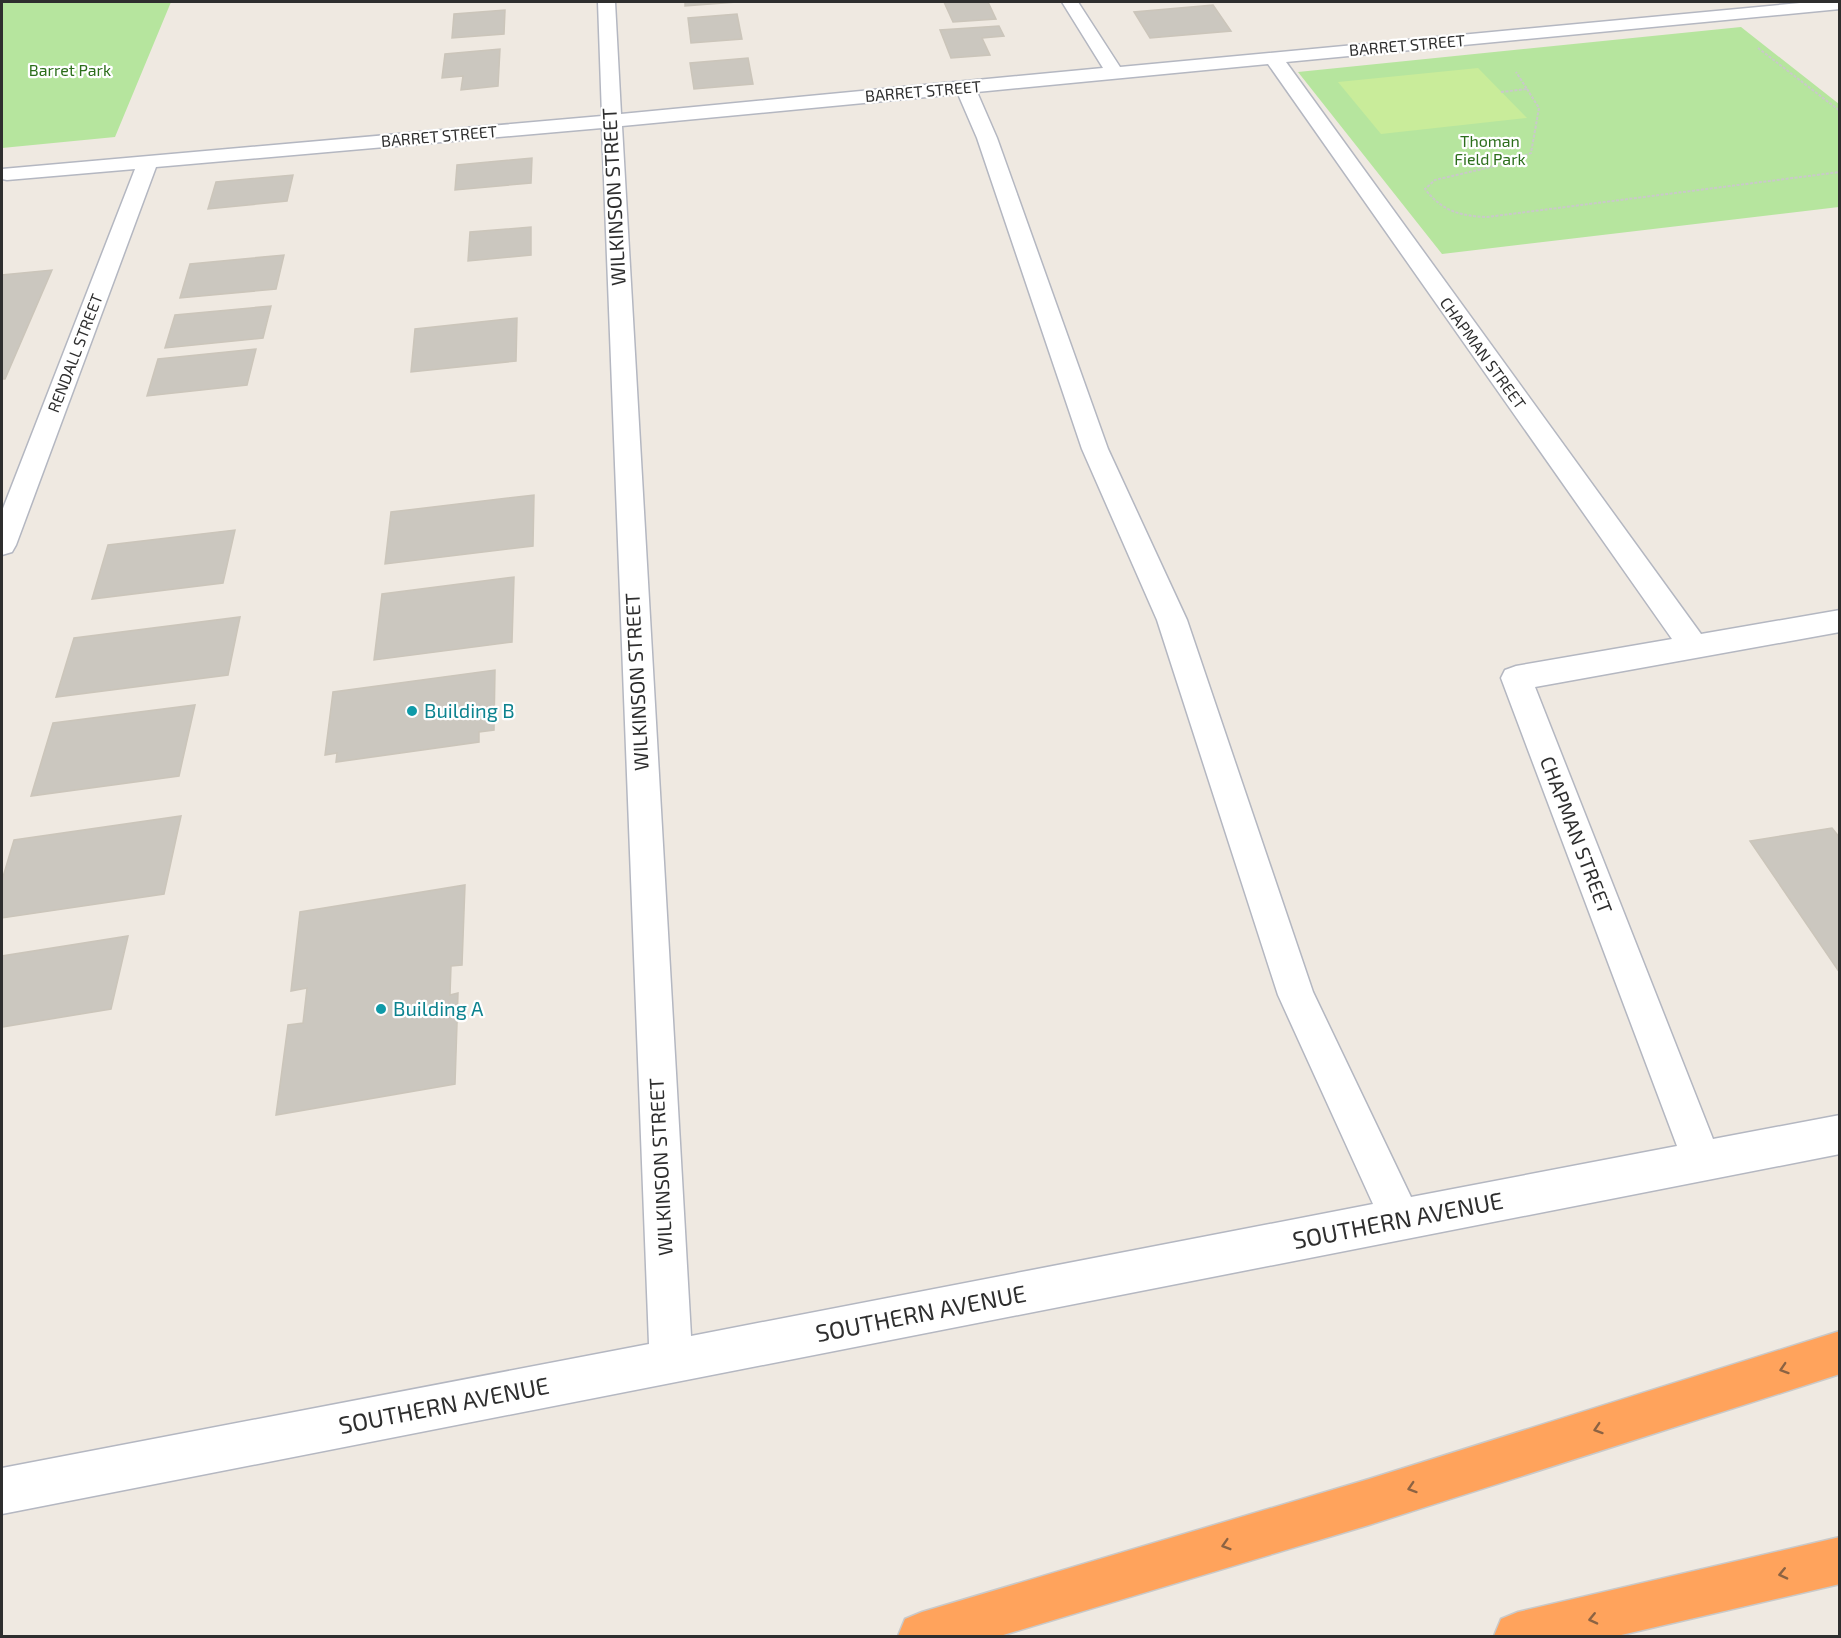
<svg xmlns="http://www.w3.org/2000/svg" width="1841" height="1638" font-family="'Exo 2',sans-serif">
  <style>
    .green { fill: #b6e59e }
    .pitch { fill: #c9ec9a }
    .building { fill: #cbc7bf; stroke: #cbc5ba; stroke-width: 1.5 }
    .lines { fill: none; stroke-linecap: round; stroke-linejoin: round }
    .minor-casing { stroke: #b4b7c1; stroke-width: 3 }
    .highway-casing { stroke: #c9c9c9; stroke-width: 3 }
    .path { stroke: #c9c9c9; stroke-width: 2; stroke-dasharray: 3 1.5; stroke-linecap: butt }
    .minor { fill: #fff; fill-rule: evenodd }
    .highway { fill: #ffa35c; fill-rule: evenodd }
    .oneway { stroke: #8c6343 }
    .culture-dot { fill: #0f9aa8; stroke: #fff; stroke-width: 2 }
    .labels { text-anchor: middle; stroke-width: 4.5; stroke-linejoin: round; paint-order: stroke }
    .far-street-label { font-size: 16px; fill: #2e2e2e; stroke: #fff }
    .far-park-label { font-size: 16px; fill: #2c6e1b; stroke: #fff }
    .street-label { font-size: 20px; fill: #2e2e2e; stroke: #fff }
    .culture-label { font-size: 20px; fill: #0d838f; stroke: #fff; text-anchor: start }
    .near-street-label { font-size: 24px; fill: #2e2e2e; stroke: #fff }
  </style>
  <rect width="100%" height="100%" fill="#efe9e1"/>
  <path class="green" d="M 2,2 L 171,2 L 115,137 L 2,148 Z
    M 1741,27 L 1839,104 L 1839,207 L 1442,254 L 1298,72 Z"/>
  <path class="pitch" d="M 1478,68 L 1527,118 L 1381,134 L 1338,82 Z"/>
  <path class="building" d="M 685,2 L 737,2 L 685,6 Z
    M 944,2 L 988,2 L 996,19 L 953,22 Z
    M 1213,5 L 1231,31 L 1150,38 L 1134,12 Z
    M 505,10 L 504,34 L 452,38 L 454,14 Z
    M 737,14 L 742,39 L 691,43 L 688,18 Z
    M 999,26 L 1004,36 L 982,38 L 990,55 L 951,58 L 940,30 Z
    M 500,49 L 498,86 L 461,90 L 463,76 L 442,78 L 445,54 Z
    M 748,58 L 753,84 L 694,89 L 690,63 Z
    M 532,158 L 531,183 L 455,190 L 457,165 Z
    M 293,175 L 287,201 L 208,209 L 216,182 Z
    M 531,227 L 531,255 L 468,261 L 470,232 Z
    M 284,255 L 276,289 L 180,298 L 190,264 Z
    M 52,270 L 5,379 L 2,379 L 2,275 Z
    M 271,306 L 263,338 L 165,348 L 175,315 Z
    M 517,318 L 516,361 L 411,372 L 415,329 Z
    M 256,349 L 247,385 L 147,396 L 158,359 Z
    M 534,495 L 533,546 L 385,564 L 391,512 Z
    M 235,530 L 223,583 L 92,599 L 108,545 Z
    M 514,577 L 512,642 L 374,660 L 382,594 Z
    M 240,617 L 228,675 L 56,697 L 74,638 Z
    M 495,670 L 494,730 L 479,732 L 479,742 L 336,762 L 337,753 L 325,755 L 333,692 Z
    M 195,705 L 179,776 L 31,796 L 53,723 Z
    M 181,816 L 164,894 L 2,918 L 2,880 L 14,840 Z
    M 1832,828 L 1840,838 L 1840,973 L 1750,841 Z
    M 465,885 L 462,965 L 451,966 L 450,995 L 458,993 L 455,1084 L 276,1115 L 288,1025 L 303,1023 L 307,988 L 291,991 L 300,912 Z
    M 128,936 L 111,1009 L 2,1027 L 2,956 Z"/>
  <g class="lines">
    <defs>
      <path id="minor" d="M 598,2 L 615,2 L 621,114 L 1103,68 L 1062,2 L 1078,2 L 1120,67 L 1811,2 L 1840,2 L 1840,9 L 1286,62 L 1701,634 L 1840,610 L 1840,632 L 1535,687 L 1713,1139 L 1840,1115 L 1840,1154 L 2,1514 L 2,1468 L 649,1344 L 602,128 L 156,167 L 16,545 L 12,552 L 2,555 L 2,511 L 135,169 L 7,180 L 2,179 L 2,169 L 602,116 ZM 1268,64 L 1672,639 L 1516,666 L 1505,670 L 1501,678 L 1677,1146 L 1411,1197 L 1313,992 L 1187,620 L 1108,449 L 997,138 L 977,92 ZM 958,94 L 977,138 L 1082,449 L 1157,620 L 1278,995 L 1373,1204 L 691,1336 L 622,126 Z"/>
      <path id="highway" d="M 1840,1331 L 1840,1374 L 1369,1525 L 1000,1636 L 898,1636 L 905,1619 L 922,1612 L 1369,1479 Z
        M 1840,1537 L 1840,1584 L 1617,1636 L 1494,1636 L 1501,1619 L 1518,1612 Z"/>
    </defs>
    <use href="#minor" class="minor-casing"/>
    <use href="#highway" class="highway-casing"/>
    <path class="path" d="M 1758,48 L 1840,111
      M 1527,89 L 1539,108 L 1531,153 L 1508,163 L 1435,180 L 1425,189 C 1442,211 1460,216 1487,217 L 1840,172
      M 1501,92 L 1527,89 L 1516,72"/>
    <use href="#minor" class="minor"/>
    <use href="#highway" class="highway"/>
  </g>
  <defs><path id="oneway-chevron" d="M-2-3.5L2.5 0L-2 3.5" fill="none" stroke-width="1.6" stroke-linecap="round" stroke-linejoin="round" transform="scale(1.5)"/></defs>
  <g class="oneway">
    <use href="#oneway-chevron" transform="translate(1784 1369) rotate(162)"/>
    <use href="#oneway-chevron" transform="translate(1598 1429) rotate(162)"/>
    <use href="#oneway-chevron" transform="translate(1412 1488) rotate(162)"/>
    <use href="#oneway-chevron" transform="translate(1226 1545) rotate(163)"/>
    <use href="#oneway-chevron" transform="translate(1783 1574) rotate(167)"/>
    <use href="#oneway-chevron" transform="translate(1593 1619) rotate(167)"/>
  </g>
  <g class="culture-dot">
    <circle cx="412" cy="711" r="6"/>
    <circle cx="381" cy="1009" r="6"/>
  </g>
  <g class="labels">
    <g class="far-street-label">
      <text transform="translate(1407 45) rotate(-5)" y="6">BARRET STREET</text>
      <text transform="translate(923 91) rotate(-5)" y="6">BARRET STREET</text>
      <text transform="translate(439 136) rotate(-5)" y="6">BARRET STREET</text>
      <text transform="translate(75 353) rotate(-69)" y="6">RENDALL STREET</text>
      <text transform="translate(1483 353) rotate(54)" y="6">CHAPMAN STREET</text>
    </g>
    <g class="far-park-label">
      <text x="70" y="76">Barret Park</text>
      <text x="1490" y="147">Thoman<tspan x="1490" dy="18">Field Park</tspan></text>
    </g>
    <g class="street-label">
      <text transform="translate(614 197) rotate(-93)" y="7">WILKINSON STREET</text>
      <text transform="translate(637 682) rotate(-93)" y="7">WILKINSON STREET</text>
      <text transform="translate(1576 835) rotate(69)" y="7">CHAPMAN STREET</text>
      <text transform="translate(661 1167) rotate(-93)" y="7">WILKINSON STREET</text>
    </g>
    <g class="culture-label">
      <text x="424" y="718">Building B</text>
      <text x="393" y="1016">Building A</text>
    </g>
    <g class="near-street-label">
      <text transform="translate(1398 1221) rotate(-11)" y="8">SOUTHERN AVENUE</text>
      <text transform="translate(921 1314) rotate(-11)" y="8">SOUTHERN AVENUE</text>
      <text transform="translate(444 1406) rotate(-11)" y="8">SOUTHERN AVENUE</text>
    </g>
  </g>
  <rect width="1841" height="1638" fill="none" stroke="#2e2e2e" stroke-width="6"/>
</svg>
